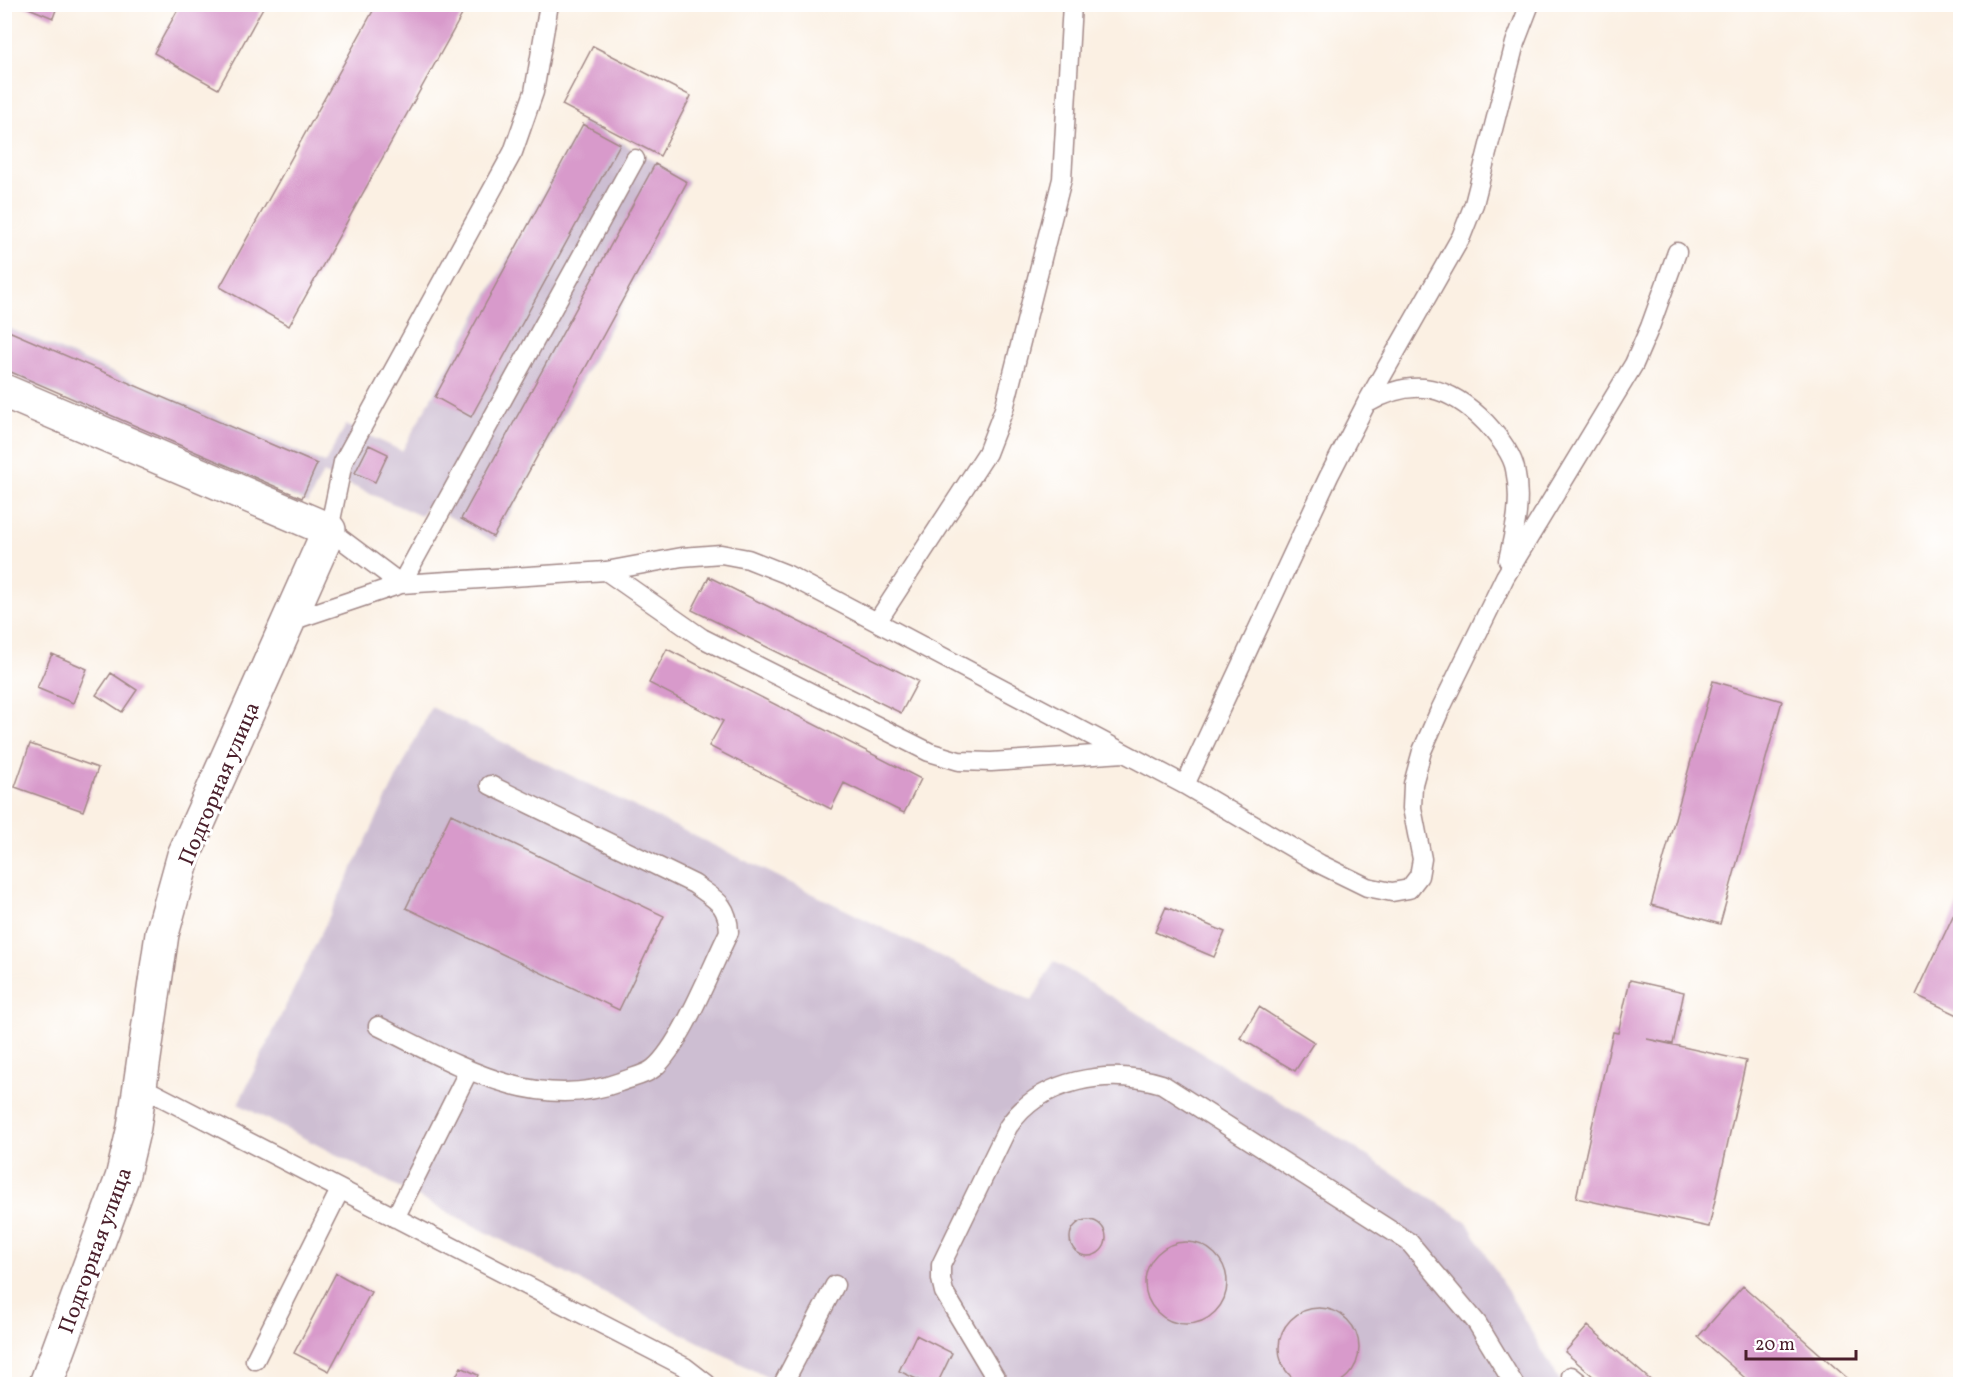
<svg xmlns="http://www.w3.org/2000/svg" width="1965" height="1389" font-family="Vollkorn,serif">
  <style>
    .industrial { fill: #cdbed2 }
    .building { fill: #d89acb }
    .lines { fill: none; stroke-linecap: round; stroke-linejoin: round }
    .lane-casing { stroke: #a28887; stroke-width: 21 }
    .street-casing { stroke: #a28887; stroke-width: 36 }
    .lane { stroke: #fff; stroke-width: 18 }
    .street { stroke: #fff; stroke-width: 33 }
    .labels { text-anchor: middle; stroke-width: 6; stroke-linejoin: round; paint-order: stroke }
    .street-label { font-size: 22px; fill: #4a1f2b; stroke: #fff }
  </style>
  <rect width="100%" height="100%" fill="#fff"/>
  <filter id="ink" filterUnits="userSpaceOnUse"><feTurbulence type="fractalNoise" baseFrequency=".0167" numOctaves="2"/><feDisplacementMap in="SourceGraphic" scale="12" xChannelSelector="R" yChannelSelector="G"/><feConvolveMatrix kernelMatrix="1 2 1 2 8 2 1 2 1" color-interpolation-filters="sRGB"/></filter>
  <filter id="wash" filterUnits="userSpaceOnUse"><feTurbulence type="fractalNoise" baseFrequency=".008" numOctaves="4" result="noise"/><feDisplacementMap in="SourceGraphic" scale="24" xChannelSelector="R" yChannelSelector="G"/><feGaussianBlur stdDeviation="1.35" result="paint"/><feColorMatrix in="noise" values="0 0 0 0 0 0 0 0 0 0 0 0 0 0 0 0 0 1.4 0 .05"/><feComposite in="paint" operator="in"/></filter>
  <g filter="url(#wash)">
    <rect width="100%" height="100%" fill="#fbf0e3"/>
    <path class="industrial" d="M 583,121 L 689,181 L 495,542 L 428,505 L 421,516 L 323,473 L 308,503 L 5,372 L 4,326 L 325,463 L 346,425 L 402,451 Z
      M 431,707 L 1032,1001 L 1054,961 L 1352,1146 L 1467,1222 L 1562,1384 L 780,1384 L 238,1104 Z"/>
    <g id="blocks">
      <path class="building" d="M 19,4 L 58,4 L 53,18 Z
        M 181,4 L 265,4 L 218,89 L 154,53 Z
        M 365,4 L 468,4 L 289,326 L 220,287 L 374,9 Z
        M 593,46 L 691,96 L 660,156 L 562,105 Z
        M 583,124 L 620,144 L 471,417 L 435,397 Z
        M 655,164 L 687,182 L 493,537 L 461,519 Z
        M 4,329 L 317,464 L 302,498 L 4,369 Z
        M 369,445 L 388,454 L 375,482 L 355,473 Z
        M 709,577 L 918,681 L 901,713 L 692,610 Z
        M 667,649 L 921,779 L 904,813 L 844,783 L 831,809 L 709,746 L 723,721 L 649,683 Z
        M 52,654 L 87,669 L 73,703 L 37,688 Z
        M 111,673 L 137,690 L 122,712 L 96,695 Z
        M 1713,681 L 1782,701 L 1720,924 L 1651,905 Z
        M 30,744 L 98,768 L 83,811 L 15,787 Z
        M 451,814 L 664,916 L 619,1010 L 406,908 Z
        M 1960,901 L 1960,1016 L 1916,995 Z
        M 1166,907 L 1225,932 L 1214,957 L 1155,932 Z
        M 1630,980 L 1684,992 L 1673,1044 L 1647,1039 L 1746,1061 L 1709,1227 L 1576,1198 L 1613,1032 L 1618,1033 Z
        M 1259,1007 L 1314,1042 L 1295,1071 L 1240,1038 Z
        M1070 1238a18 18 0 1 1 36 0a18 18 0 1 1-36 0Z
        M1145 1283a41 41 0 1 1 82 0a41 41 0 1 1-82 0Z
        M 336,1273 L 371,1292 L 329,1371 L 294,1353 Z
        M 1743,1286 L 1854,1384 L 1752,1384 L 1698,1337 Z
        M1279 1348a40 40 0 1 1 80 0a40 40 0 1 1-80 0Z
        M 1588,1326 L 1655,1384 L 1602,1384 L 1565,1352 Z
        M 916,1335 L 952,1353 L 937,1384 L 927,1384 L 899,1371 Z
        M 461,1367 L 478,1375 L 474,1384 L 452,1384 Z"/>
    </g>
  </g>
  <g filter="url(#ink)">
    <use href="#blocks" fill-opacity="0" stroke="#a28887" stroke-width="1.5"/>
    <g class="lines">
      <defs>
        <path id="lane" d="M 549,4 L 534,92 L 513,152 L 343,462 L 329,530 L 401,584 L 635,159
          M 1368,403 C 1414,376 1450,386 1486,423 C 1497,435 1512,453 1515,469 C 1522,501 1515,529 1508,560
          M 606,571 L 702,638 L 929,752 L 959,761 L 991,762 L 1124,753
          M 288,622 L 401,584 L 606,571 L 682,557 L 721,554 L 748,559 L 786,574 L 1185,785 L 1320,864 L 1367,887 L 1392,892 L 1409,889 L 1419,876 L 1422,859 L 1412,808 L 1413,784 L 1422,751 L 1440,710 L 1505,577 L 1634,364 L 1650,327 L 1677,252
          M 877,622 L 987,453 L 1004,409 L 1062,179 L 1072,4
          M 1185,785 L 1329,476 L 1366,404 L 1461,237 L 1474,204 L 1515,43 L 1530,4
          M 378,1026 C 454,1063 534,1114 620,1082 C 630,1078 646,1075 654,1068 C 682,1044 711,968 729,932 C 728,904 716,900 694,884 L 490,785
          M 140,1086 L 685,1367 L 707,1384
          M 395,1218 L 469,1070
          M 255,1360 L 340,1190
          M 1571,1376 L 1581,1384
          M 783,1384 L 835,1285
          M 999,1384 L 944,1292 L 941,1279 L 941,1265 L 1008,1127 C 1040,1078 1109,1068 1162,1084 L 1409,1242 L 1477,1323 L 1514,1384"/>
        <path id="street" d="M 4,391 L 329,530 L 184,855 L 162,934 L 134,1127 L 122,1178 L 46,1384"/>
      </defs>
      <use href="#lane" class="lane-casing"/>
      <use href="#street" class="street-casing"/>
      <use href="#lane" class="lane"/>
      <use href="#street" class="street"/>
    </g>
  </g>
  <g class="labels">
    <g class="street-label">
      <text transform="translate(218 783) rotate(-67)" y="8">Подгорная улица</text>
      <text transform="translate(94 1250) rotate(-70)" y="8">Подгорная улица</text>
    </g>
  </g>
  <rect width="1965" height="1389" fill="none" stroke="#fff" stroke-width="24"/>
  <path d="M1746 1350v9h110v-9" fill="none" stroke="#4a1f2b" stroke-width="3"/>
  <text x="1755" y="1350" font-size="18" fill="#4a1f2b" stroke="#ffffff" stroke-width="4.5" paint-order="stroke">20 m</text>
</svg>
